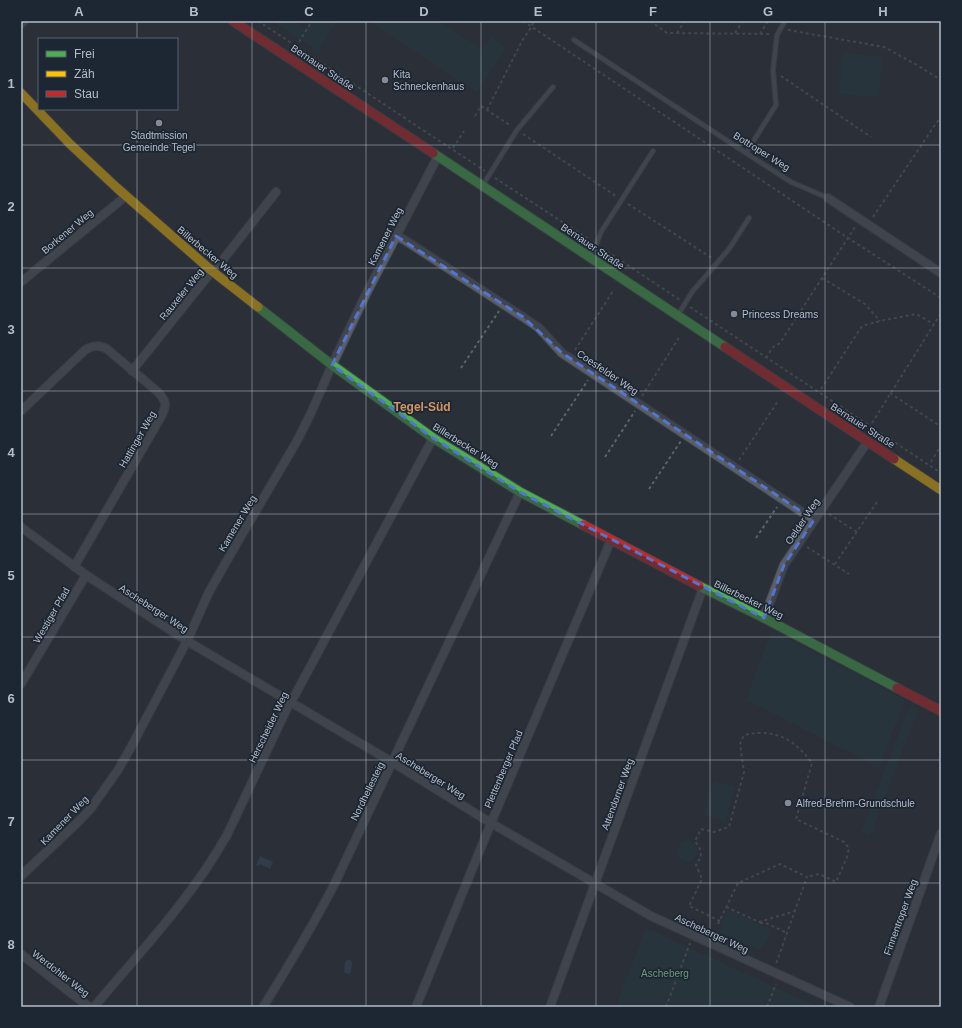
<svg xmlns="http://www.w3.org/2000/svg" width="962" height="1028" font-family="Arial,sans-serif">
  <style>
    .green { fill: #273a3e }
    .water { fill: #384963 }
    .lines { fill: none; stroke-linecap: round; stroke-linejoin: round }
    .lane-casing { stroke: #484c53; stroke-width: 6 }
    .street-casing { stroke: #484c53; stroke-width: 10 }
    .fast-casing { stroke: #484c53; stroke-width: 11 }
    .slow-casing { stroke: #484c53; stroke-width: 11 }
    .jam-casing { stroke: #484c53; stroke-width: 11 }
    .path { stroke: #5d636a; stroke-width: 2; stroke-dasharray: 3 3; stroke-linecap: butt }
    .lane { stroke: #5a5e66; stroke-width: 4 }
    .street { stroke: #5a5e66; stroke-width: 8 }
    .fast { stroke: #4caf50; stroke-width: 9 }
    .slow { stroke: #ffc107; stroke-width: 9 }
    .jam { stroke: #c62828; stroke-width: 9 }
    .marked { fill: none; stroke: #5274d3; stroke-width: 3; stroke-dasharray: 8 5; stroke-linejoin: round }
    .grid { fill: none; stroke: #b4bcc9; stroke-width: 1; stroke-opacity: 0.55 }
    .poi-dot { fill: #848b96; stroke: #1d2633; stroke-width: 1.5 }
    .labels { text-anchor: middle; stroke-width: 3.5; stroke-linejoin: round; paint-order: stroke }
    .street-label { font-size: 10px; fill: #b4bcc9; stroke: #1d2633 }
    .poi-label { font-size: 10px; fill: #b4bcc9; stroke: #1d2633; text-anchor: start }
    .park-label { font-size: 10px; fill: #6b9a76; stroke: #1d2633 }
    .quarter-label { font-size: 12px; font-weight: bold; fill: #d59563; stroke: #1d2633 }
    .neatline { fill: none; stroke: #b4bcc9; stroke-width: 1.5 }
    .grid-label { font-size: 13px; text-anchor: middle; font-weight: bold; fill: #b4bcc9 }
  </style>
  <rect width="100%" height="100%" fill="#2a3038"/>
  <path class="green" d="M 272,21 L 292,21 L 305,30 L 311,21 L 338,21 L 318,51 Z
    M 370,21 L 439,21 L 483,50 L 491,37 L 506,48 L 477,92 Z
    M 843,53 L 882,57 L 879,97 L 839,94 Z
    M 772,631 L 905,700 L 879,767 L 746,700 Z
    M 910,706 L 918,710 L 870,836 L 861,832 Z
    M 714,781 L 735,788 L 725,821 L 704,814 Z
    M677 851a10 10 0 1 1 20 0a10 10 0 1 1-20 0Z
    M 728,910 L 771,930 L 761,951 L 718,931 Z
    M 646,928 L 818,1007 L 616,1007 Z"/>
  <path class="water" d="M 260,856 L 273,862 L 270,869 L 260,864 L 259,866 L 256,865 Z
    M 347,960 L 351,960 L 352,964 L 351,973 L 347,974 L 344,972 L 345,962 Z"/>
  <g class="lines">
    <defs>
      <path id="lane" d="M 574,40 L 746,153 L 791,182 L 828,198
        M 746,153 L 776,105 L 773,70 L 777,35 L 785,21
        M 483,185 L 517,130 L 553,87
        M 590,255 L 596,245 L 601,232 L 653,151
        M 678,315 L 692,292 L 729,249 L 749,218"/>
      <path id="street" d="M 21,24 L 24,21
        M 828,198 L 941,273
        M 396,236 L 403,239 L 523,317 L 539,328 L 562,353 L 814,520
        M 21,282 L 126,196
        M 132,371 L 212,271 L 222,261 L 276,192
        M 21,411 L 85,350 C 94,345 98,345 107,349 L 158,392 C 166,401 167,404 162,415 L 74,567
        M 21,527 L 86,575 L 187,641 L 392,762 L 491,823 L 651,916 L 850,1007
        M 764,618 L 784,565 L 868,441
        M 21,684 L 86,575
        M 21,876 L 80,820 L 92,807 L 118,770 L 130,749 L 187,641 L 209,592 L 237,543 L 297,441 L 311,413 L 332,365 L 366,294 L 438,156
        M 21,954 L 89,1007
        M 94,1007 C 140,952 191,899 227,835 L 290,702 L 295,695 L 433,438
        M 263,1007 C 288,967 312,927 334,885 L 520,492
        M 416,1007 L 491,823 L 611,540
        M 550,1007 L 703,588
        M 879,1007 L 941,833"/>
      <path id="fast" d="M 433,153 L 725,347
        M 258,307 L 332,365 L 433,438 L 520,492 L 583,525
        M 699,586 L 764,618 L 897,688"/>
      <path id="slow" d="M 21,93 L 70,144 L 117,188 L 212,271 L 258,307
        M 894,459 L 941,490"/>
      <path id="jam" d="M 233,21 L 433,153
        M 725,347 L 894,459
        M 583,525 L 699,586
        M 897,688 L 941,711"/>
    </defs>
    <use href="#lane" class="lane-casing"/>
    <use href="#street" class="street-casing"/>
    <use href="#fast" class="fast-casing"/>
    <use href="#slow" class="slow-casing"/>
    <use href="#jam" class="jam-casing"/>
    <path class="path" d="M 258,21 L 485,171
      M 523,21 L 848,238 L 941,298
      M 650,21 L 667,33 L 769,34
      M 788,30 L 884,47 L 917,65 L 941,80
      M 677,33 L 685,21
      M 735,33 L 743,21
      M 760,34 L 768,21
      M 299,42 L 312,21
      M 781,76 L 871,137
      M 487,110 L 522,41 L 530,29 L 534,21
      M 475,116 L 481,106 L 511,126
      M 523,134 L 616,196
      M 453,148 L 464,131
      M 495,178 L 590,240
      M 628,204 L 712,258
      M 873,217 L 941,116
      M 602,248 L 680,300
      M 822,278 L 865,304 L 880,321
      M 690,307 L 941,473
      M 575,350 L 613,291
      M 766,358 L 773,347 L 780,343 L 855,227
      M 461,368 L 499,311
      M 821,389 L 862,326 L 880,321 L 916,314 L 934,324
      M 890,393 L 940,426
      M 642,396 L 680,336
      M 872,423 L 941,313
      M 551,436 L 588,380
      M 605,457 L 635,411
      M 739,460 L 778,401
      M 931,462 L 941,445
      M 649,489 L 681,441
      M 829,514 L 857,532
      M 756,538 L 777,507
      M 807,547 L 849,574
      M 835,564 L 877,502
      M 726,907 L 759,922 L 795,911
      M 720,921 L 689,906 L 702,879 L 696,865 L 701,857 L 700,849 L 695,841 L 701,829 L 714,832 L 729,827 L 744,772 L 740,744 L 744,735 C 775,728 794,739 812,763 L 796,819 L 844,842 L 849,848 L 847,857 L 836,882 L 819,874 L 807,877
      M 760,923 L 766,923 L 787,933
      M 718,924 L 738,883 L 780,864 L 807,877 L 776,964
      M 666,1007 L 690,943
      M 767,1007 L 776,984"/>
    <use href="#lane" class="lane"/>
    <use href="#street" class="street"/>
    <use href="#fast" class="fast"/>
    <use href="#slow" class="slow"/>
    <use href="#jam" class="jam"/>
  </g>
  <path d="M0 0H962V1028H0ZM 396,236 L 523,317 L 562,353 L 814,520 L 784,565 L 764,618 L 520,492 L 433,438 L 332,365 Z" fill="#2a3038" fill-opacity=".55" fill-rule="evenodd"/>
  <path class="marked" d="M 396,236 L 523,317 L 562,353 L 814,520 L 784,565 L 764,618 L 520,492 L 433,438 L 332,365 Z"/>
  <path class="grid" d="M 137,21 L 137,39M 252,21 L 252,1007M 366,21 L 366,1007M 481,21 L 481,1007M 596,21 L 596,1007M 710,21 L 710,1007M 825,21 L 825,1007M 137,109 L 137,1007M 21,145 L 941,145M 21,268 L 941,268M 21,391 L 941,391M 21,514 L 941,514M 21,637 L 941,637M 21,760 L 941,760M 21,883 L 941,883"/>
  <g class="poi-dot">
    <circle cx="385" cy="80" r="4"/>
    <circle cx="159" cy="123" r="4"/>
    <circle cx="734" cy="314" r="4"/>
    <circle cx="788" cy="803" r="4"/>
  </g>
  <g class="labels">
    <g class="street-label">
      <text transform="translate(323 67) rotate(34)" y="4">Bernauer Straße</text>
      <text transform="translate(762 151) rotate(32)" y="4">Bottroper Weg</text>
      <text transform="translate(67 231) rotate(-40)" y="4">Borkener Weg</text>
      <text transform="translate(385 236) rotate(-63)" y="4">Kamener Weg</text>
      <text transform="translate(593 246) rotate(34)" y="4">Bernauer Straße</text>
      <text transform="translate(208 252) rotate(40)" y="4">Billerbecker Weg</text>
      <text transform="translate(181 294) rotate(-51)" y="4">Rauxeler Weg</text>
      <text transform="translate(608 372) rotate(34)" y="4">Coesfelder Weg</text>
      <text transform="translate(863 425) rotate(33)" y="4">Bernauer Straße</text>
      <text transform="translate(137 439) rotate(-60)" y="4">Hattinger Weg</text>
      <text transform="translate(466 445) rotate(32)" y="4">Billerbecker Weg</text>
      <text transform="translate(802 521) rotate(-56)" y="4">Oelder Weg</text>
      <text transform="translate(237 523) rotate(-59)" y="4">Kamener Weg</text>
      <text transform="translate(749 599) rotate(26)" y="4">Billerbecker Weg</text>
      <text transform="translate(154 608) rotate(33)" y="4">Ascheberger Weg</text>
      <text transform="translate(51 615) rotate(-60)" y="4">Westiger Pfad</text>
      <text transform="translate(268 727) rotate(-64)" y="4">Herscheider Weg</text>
      <text transform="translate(503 769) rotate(-67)" y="4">Plettenberger Pfad</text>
      <text transform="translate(431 775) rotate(32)" y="4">Ascheberger Weg</text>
      <text transform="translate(367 791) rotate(-64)" y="4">Nordhellesteig</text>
      <text transform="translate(617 794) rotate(-70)" y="4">Attendorner Weg</text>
      <text transform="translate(64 820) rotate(-46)" y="4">Kamener Weg</text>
      <text transform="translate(900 917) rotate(-70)" y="4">Finnentroper Weg</text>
      <text transform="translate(712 933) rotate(25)" y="4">Ascheberger Weg</text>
      <text transform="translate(61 973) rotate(38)" y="4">Werdohler Weg</text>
    </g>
    <g class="poi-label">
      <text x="393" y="78">Kita<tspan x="393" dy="12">Schneckenhaus</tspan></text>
      <text x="159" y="139" text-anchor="middle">Stadtmission<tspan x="159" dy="12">Gemeinde Tegel</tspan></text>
      <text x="742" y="318">Princess Dreams</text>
      <text x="796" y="807">Alfred-Brehm-Grundschule</text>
    </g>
    <g class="park-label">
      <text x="665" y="977">Ascheberg</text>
    </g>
    <g class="quarter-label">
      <text x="422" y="411">Tegel-Süd</text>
    </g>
  </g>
  <rect width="962" height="1028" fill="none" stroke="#1d2633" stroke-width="44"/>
  <rect x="38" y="38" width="140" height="72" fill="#1d2633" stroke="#59626f"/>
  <rect x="46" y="51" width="20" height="6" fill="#4caf50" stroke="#59626f"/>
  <text x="74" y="58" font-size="12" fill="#b4bcc9">Frei</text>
  <rect x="46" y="71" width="20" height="6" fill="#ffc107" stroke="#59626f"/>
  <text x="74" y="78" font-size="12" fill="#b4bcc9">Zäh</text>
  <rect x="46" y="91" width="20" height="6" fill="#c62828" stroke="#59626f"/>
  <text x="74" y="98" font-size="12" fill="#b4bcc9">Stau</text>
  <rect x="22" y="22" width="918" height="984" class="neatline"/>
  <g class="grid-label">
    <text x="79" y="16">A</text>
    <text x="194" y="16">B</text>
    <text x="309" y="16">C</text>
    <text x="424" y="16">D</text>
    <text x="538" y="16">E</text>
    <text x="653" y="16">F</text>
    <text x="768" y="16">G</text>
    <text x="883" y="16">H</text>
    <text x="11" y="88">1</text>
    <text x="11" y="211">2</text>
    <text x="11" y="334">3</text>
    <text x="11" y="457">4</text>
    <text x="11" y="580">5</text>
    <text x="11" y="703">6</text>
    <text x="11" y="826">7</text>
    <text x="11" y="949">8</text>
  </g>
</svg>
